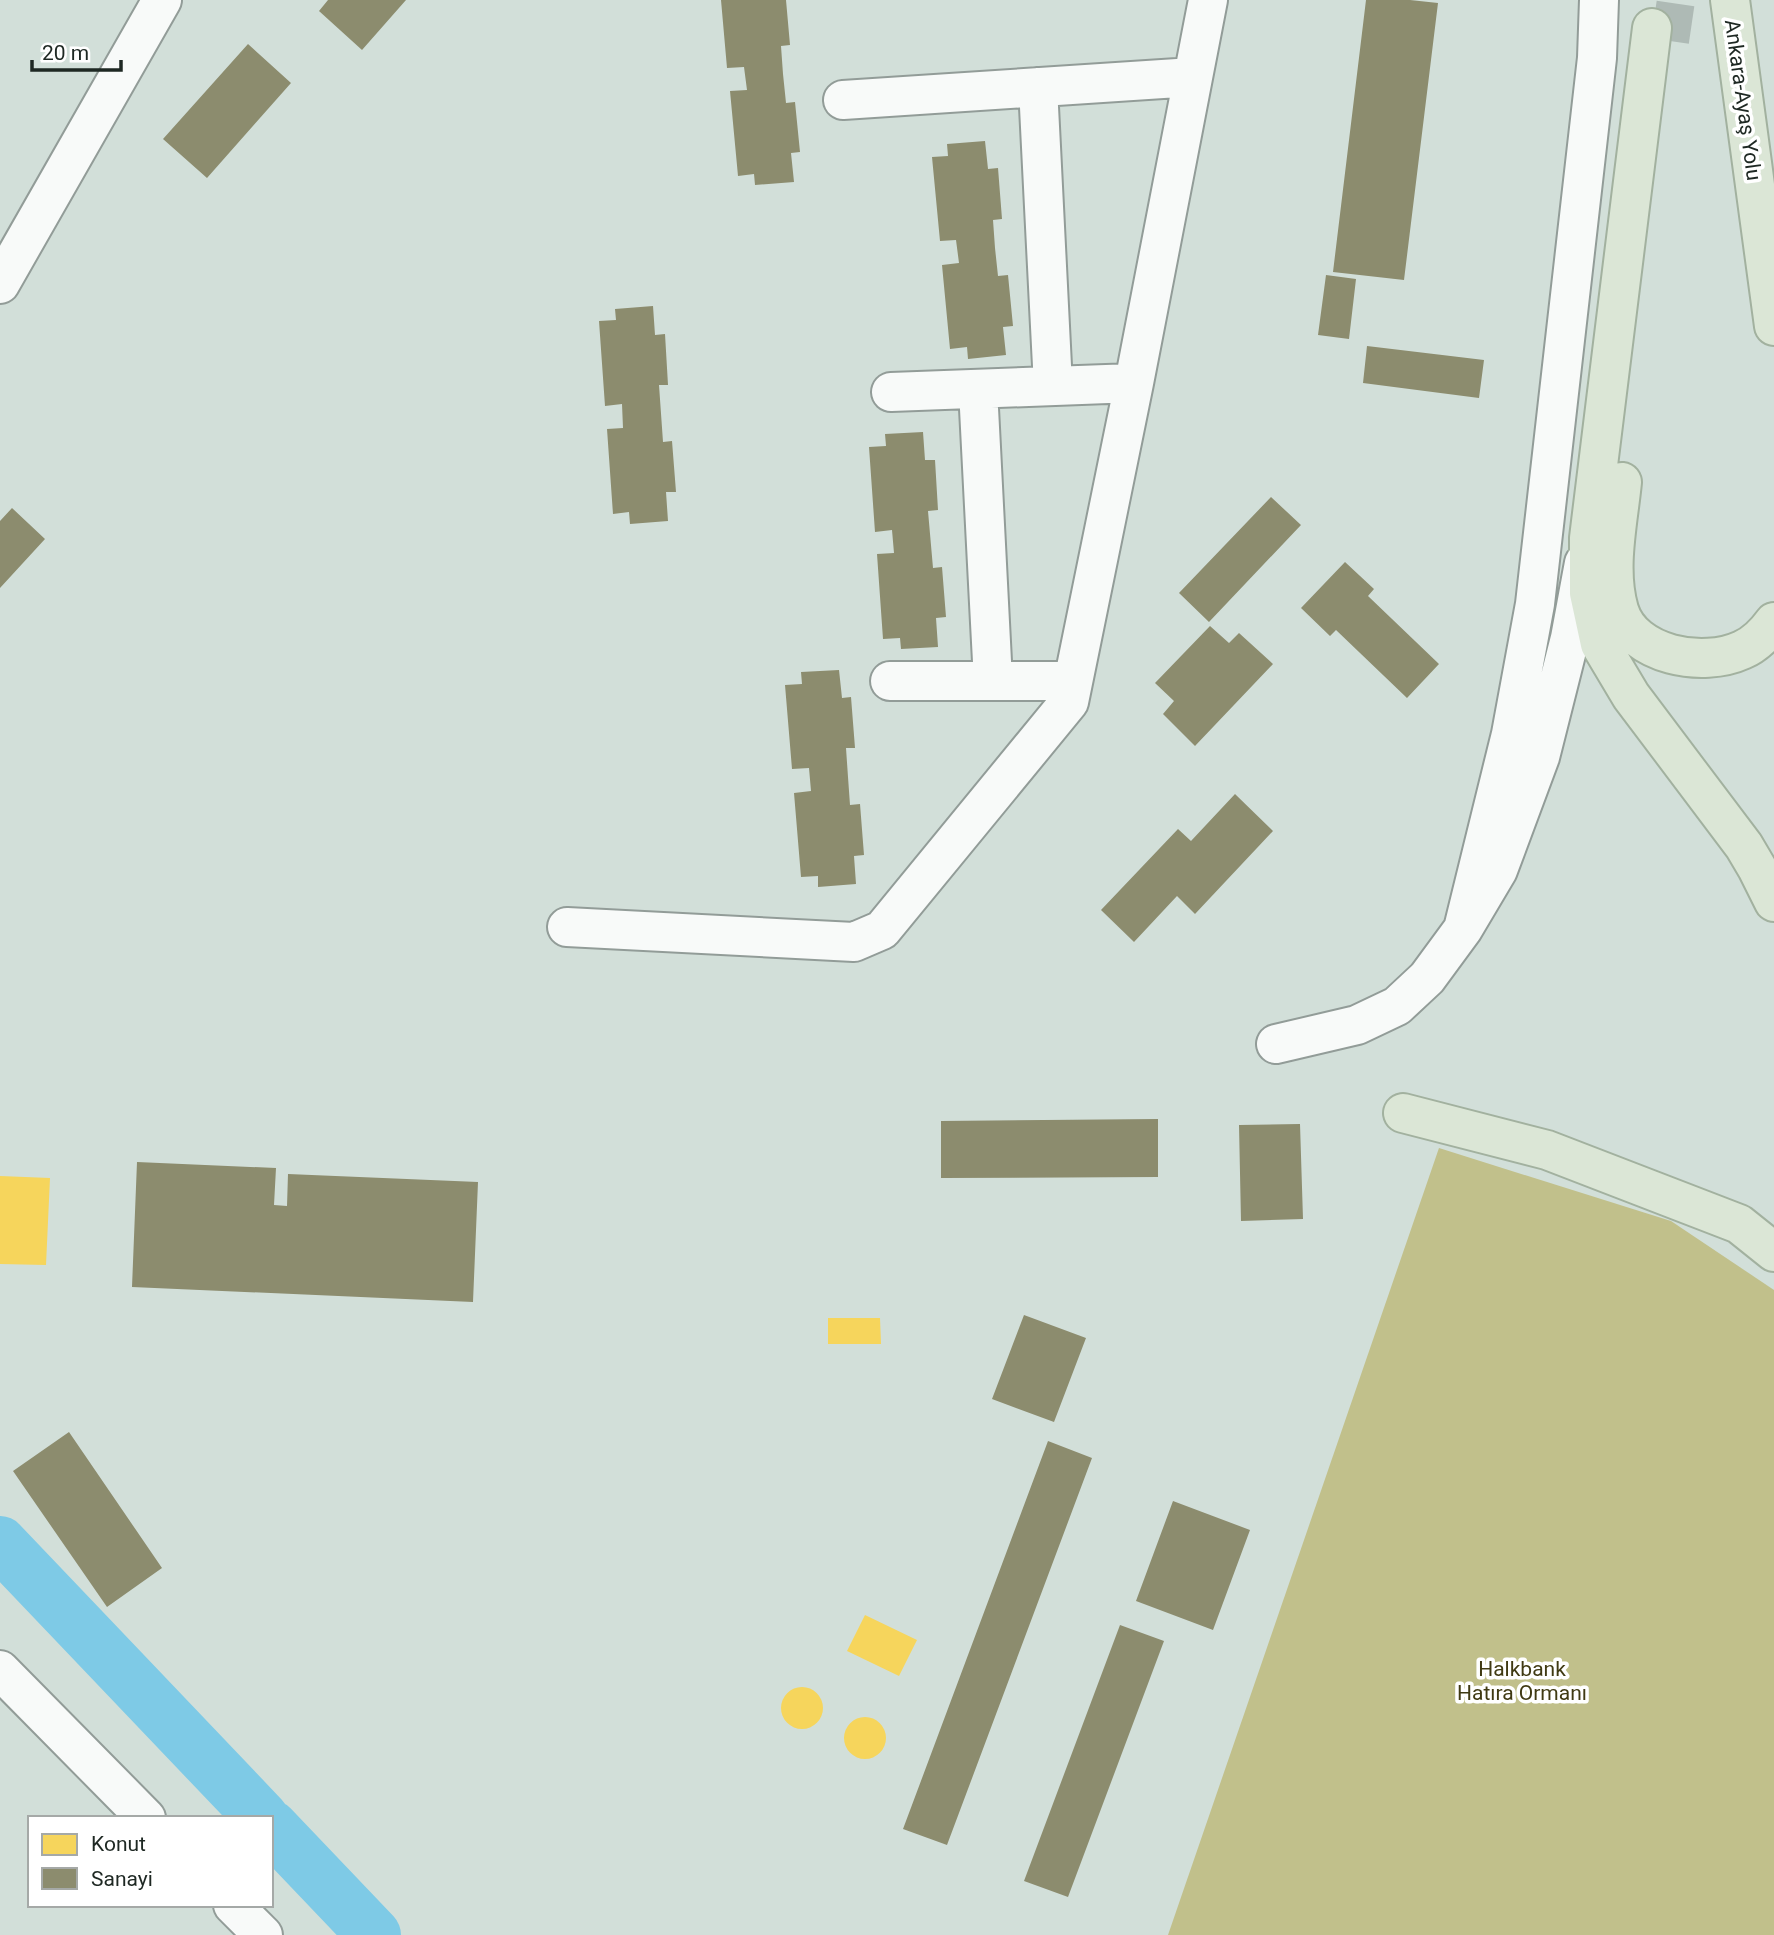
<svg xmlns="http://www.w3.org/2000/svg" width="1774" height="1935" font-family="Roboto,sans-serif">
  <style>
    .forest { fill: #c1c08b }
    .homes { fill: #f6d55c }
    .industry { fill: #8c8c6e }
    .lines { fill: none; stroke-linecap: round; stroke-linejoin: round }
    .river { stroke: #7ecae6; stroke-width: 54 }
    .highway-tunnel { stroke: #aebab5; stroke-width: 38; stroke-dasharray: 38 19; stroke-linecap: butt }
    .minor-casing { stroke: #929c98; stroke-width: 42 }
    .highway-casing { stroke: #a2b19f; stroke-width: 42 }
    .minor { stroke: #f8faf9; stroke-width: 38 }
    .highway { stroke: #dbe6d6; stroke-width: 38 }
    .labels { text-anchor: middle; stroke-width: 7; stroke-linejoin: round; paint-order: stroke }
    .street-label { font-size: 21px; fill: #1e2823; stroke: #fff }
    .park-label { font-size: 21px; fill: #403a13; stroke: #fff }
  </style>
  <rect width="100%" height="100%" fill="#d2dfd9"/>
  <path class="forest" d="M 1439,1148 L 1671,1221 L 1774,1290 L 1774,1935 L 1168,1935 Z"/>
  <path class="homes" d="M 0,1176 L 50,1178 L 46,1265 L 0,1264 Z
    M 828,1318 L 880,1318 L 881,1344 L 828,1344 Z
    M 865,1615 L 917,1640 L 899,1676 L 847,1651 Z
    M781 1708a21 21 0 1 1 42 0a21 21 0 1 1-42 0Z
    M844 1738a21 21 0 1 1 42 0a21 21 0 1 1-42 0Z"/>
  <path class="industry" d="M 328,0 L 406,0 L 362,50 L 319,11 Z
    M 721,0 L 786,0 L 790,45 L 781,46 L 783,74 L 786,103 L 795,102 L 800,152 L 791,153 L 794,182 L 755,185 L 754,174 L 738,176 L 730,91 L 747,90 L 744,67 L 727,68 Z
    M 1366,0 L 1410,0 L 1438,3 L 1404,280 L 1333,272 Z
    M 248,44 L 291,83 L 207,178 L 163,139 Z
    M 985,141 L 988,169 L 998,168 L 1002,219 L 993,220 L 995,248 L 998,276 L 1008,275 L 1013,326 L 1003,327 L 1006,355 L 968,359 L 967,347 L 950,349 L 942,265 L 959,263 L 956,240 L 940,241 L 932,157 L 948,156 L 947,144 Z
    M 1326,275 L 1356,279 L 1349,339 L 1318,335 Z
    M 653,306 L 655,335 L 665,334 L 668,385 L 659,385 L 663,442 L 672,441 L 676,492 L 666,492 L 668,521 L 630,524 L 629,512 L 613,514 L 607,429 L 623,428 L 622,404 L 605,406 L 599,321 L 616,320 L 615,309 Z
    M 1367,346 L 1484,360 L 1479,398 L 1363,383 Z
    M 923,432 L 925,460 L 935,460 L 938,510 L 928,511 L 933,568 L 942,567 L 946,617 L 936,618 L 938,647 L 901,649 L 900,638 L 883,639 L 877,554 L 894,553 L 892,530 L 875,532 L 869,447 L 886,446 L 885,434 Z
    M 1271,497 L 1301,525 L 1209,622 L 1179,593 Z
    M 12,508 L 45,539 L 0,588 L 0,521 Z
    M 1345,562 L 1374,589 L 1368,596 L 1439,664 L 1407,698 L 1336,630 L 1330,636 L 1301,608 Z
    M 1210,626 L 1229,643 L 1239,633 L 1273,664 L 1195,746 L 1163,714 L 1174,701 L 1155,683 Z
    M 839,670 L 842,698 L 851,697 L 855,748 L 846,748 L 848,777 L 850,805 L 860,804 L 864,855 L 854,856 L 856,884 L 818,887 L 818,876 L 801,877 L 794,793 L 811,791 L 809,768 L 792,769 L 785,685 L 802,684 L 801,672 Z
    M 1235,794 L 1273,831 L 1195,914 L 1177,896 L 1134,942 L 1101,910 L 1178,829 L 1191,841 Z
    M 1158,1119 L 1158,1177 L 941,1178 L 941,1121 Z
    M 1300,1124 L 1303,1219 L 1241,1221 L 1239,1125 Z
    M 137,1162 L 276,1168 L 274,1205 L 287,1206 L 288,1174 L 478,1182 L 473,1302 L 132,1287 Z
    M 1024,1315 L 1086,1338 L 1054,1422 L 992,1399 Z
    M 69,1432 L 162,1568 L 107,1607 L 13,1471 Z
    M 1048,1441 L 1092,1458 L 947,1845 L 903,1829 Z
    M 1173,1501 L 1250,1530 L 1213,1630 L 1136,1601 Z
    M 1120,1625 L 1164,1641 L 1068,1897 L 1024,1881 Z"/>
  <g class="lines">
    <path class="river" d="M 0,1543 L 262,1818
      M 271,1827 L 374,1935"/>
    <path class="highway-tunnel" d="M 1670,41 L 1676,0"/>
    <defs>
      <path id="minor" d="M 1038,87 L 1053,386
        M 843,100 L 1193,77
        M 0,284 L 162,0
        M 978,389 L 993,681
        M 891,392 L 1134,383
        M 890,681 L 1073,681
        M 567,927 L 854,942 L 882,930 L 1069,702 L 1134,383 L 1208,0
        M 1463,929 L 1511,734 L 1535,604 L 1597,58 L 1599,0
        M 1276,1044 L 1357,1025 L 1397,1006 L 1427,978 L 1463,929 L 1498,870 L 1540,757 L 1570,638 L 1584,563
        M 0,1670 L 146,1818
        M 233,1905 L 263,1935"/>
      <path id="highway" d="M 1730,0 L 1774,326
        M 1652,28 L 1589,538 L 1589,593 L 1600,644 L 1631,696 L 1744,846 L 1757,868 L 1774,902
        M 1622,482 C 1618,523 1607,569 1619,610 C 1633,656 1703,668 1742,650 C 1756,644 1766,633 1774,622
        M 1403,1113 L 1547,1150 L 1739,1224 L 1774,1252"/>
    </defs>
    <use href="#minor" class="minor-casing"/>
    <use href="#highway" class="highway-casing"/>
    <use href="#minor" class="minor"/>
    <use href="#highway" class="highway"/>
  </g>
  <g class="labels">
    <g class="street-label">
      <text transform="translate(1743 100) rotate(82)" y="7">Ankara-Ayaş Yolu</text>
    </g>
    <g class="park-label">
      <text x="1522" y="1676">Halkbank<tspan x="1522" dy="24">Hatıra Ormanı</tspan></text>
    </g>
  </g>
  <rect x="28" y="1816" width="245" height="91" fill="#ffffff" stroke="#a5a9a7" stroke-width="2"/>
  <rect x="42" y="1834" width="35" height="21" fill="#f6d55c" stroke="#a5a9a7" stroke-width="2"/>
  <text x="91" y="1851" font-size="21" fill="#1e2823">Konut</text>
  <rect x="42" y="1868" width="35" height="21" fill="#8c8c6e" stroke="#a5a9a7" stroke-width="2"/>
  <text x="91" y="1886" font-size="21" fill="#1e2823">Sanayi</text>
  <path d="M32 60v10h89v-10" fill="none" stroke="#1e2823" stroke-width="3.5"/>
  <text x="42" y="60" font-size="21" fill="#1e2823" stroke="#ffffff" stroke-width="5" paint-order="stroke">20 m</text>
</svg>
